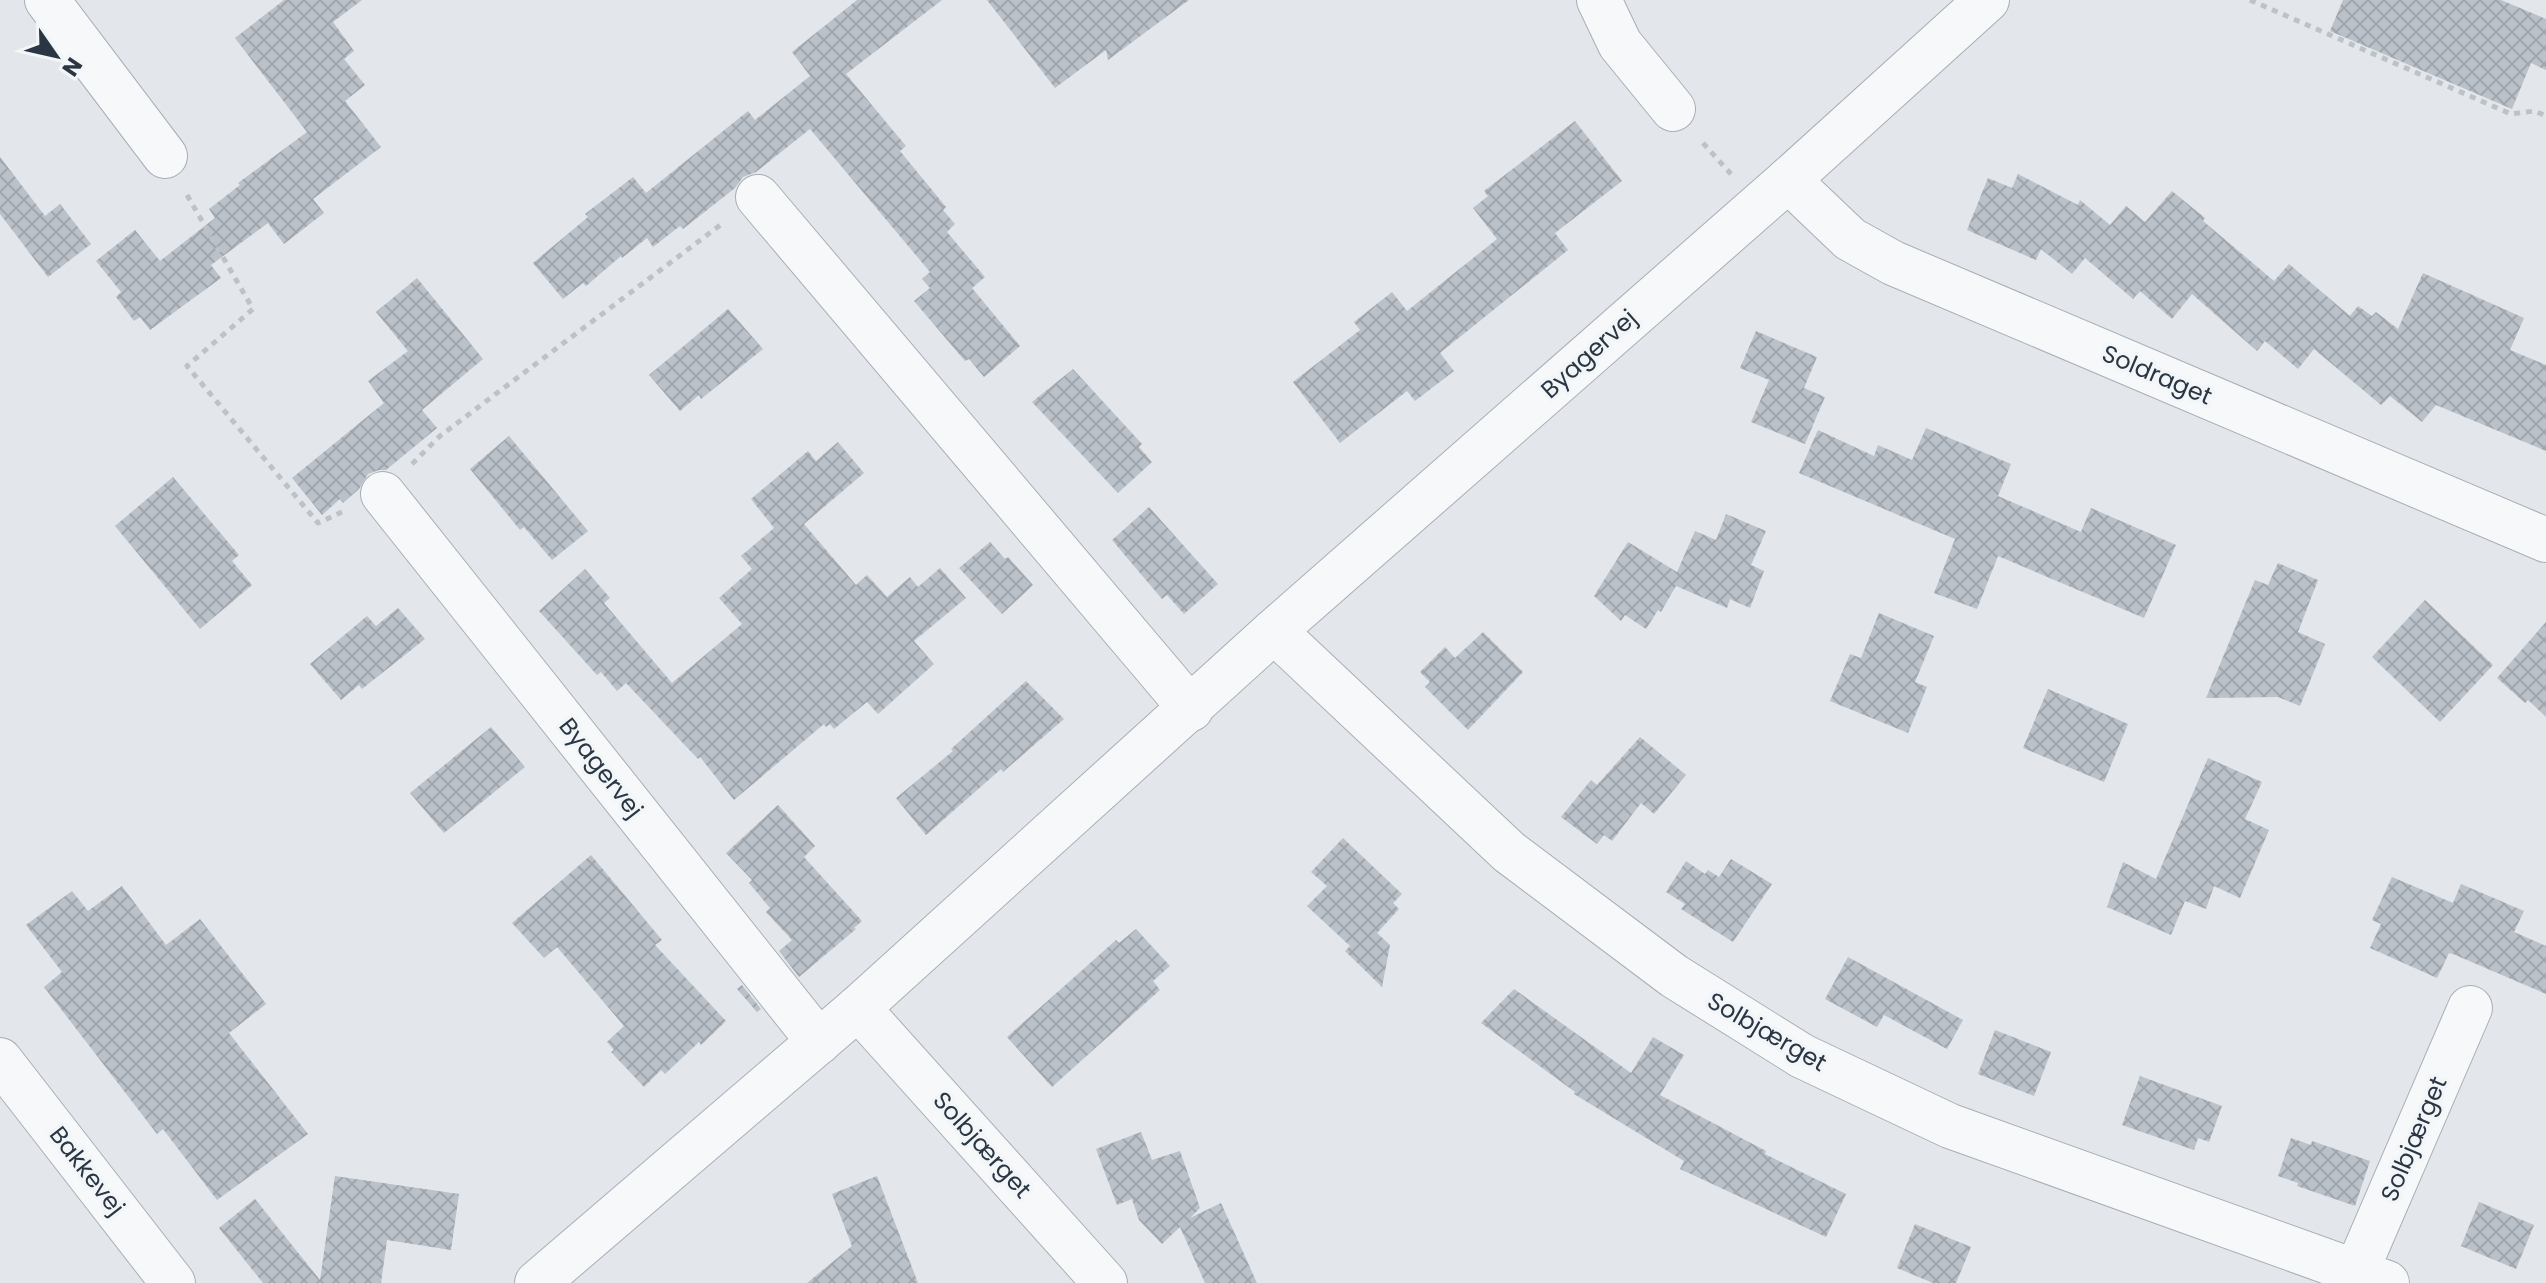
<svg xmlns="http://www.w3.org/2000/svg" width="2546" height="1283" font-family="Poppins,sans-serif">
  <style>
    .building { fill: url(#building-cross-hatch) }
    .lines { fill: none; stroke-linecap: round; stroke-linejoin: round }
    .minor-casing { stroke: #a8aeb6; stroke-width: 46 }
    .tertiary-casing { stroke: #a8aeb6; stroke-width: 46 }
    .path { stroke: #bdc2c6; stroke-width: 5; stroke-dasharray: 6 6; stroke-linecap: butt }
    .minor { stroke: #f6f8f9; stroke-width: 44 }
    .tertiary { stroke: #f6f8f9; stroke-width: 44 }
    .labels { text-anchor: middle; stroke-width: 7; stroke-linejoin: round; paint-order: stroke }
    .street-label { font-size: 24px; fill: #2a3644; stroke: #f3f6f8 }
  </style>
  <defs>
    <pattern id="building-cross-hatch" width="8" height="8" patternUnits="userSpaceOnUse" patternTransform="scale(2)"><rect width="8" height="8" fill="#bac1c9"/><path d="M0 0l8 8M0 8l8-8" fill="none" stroke="#a0a6ae"/></pattern>
  </defs>
  <rect width="100%" height="100%" fill="#e3e7eb"/>
  <path class="building" d="M 284,0 L 362,0 L 333,22 L 354,51 L 344,59 L 365,85 L 345,101 L 381,147 L 313,199 L 324,213 L 284,244 L 268,223 L 211,265 L 221,278 L 150,330 L 140,317 L 134,321 L 116,297 L 121,292 L 96,261 L 135,230 L 160,261 L 215,218 L 209,209 L 240,185 L 238,183 L 307,132 L 235,38 Z
    M 857,0 L 942,0 L 846,74 L 906,146 L 900,151 L 946,207 L 943,210 L 955,224 L 947,232 L 985,277 L 972,288 L 1020,346 L 984,377 L 969,359 L 965,361 L 914,301 L 930,288 L 922,279 L 930,272 L 810,129 L 756,172 L 743,177 L 735,188 L 683,229 L 680,226 L 653,247 L 647,238 L 622,258 L 621,256 L 586,286 L 583,283 L 563,299 L 533,263 L 588,217 L 585,214 L 633,177 L 646,193 L 748,111 L 755,120 L 810,76 L 792,52 Z
    M 987,0 L 1189,0 L 1108,60 L 1106,50 L 1055,88 Z
    M 2343,0 L 2501,0 L 2546,19 L 2546,70 L 2531,63 L 2512,109 L 2330,31 Z
    M 1575,121 L 1622,181 L 1555,233 L 1568,250 L 1440,353 L 1454,371 L 1415,401 L 1407,391 L 1340,443 L 1293,382 L 1360,330 L 1354,322 L 1392,292 L 1407,311 L 1497,239 L 1473,208 L 1488,196 L 1484,191 Z
    M 0,157 L 45,216 L 60,204 L 91,244 L 48,277 L 0,214 Z
    M 2018,174 L 2078,205 L 2080,200 L 2110,225 L 2126,206 L 2145,222 L 2172,191 L 2205,218 L 2203,221 L 2274,281 L 2289,264 L 2350,316 L 2358,306 L 2372,316 L 2376,312 L 2398,329 L 2423,273 L 2524,318 L 2510,350 L 2546,365 L 2546,451 L 2436,405 L 2422,422 L 2390,396 L 2381,405 L 2314,349 L 2298,369 L 2265,341 L 2257,351 L 2192,294 L 2172,319 L 2140,291 L 2133,299 L 2085,258 L 2072,274 L 2041,249 L 2036,260 L 1967,230 L 1988,178 L 2012,188 Z
    M 417,278 L 483,359 L 422,410 L 437,428 L 386,470 L 379,470 L 368,474 L 359,489 L 343,503 L 340,499 L 322,515 L 292,478 L 384,403 L 368,381 L 408,351 L 376,312 Z
    M 728,309 L 763,349 L 701,399 L 699,395 L 680,411 L 649,375 Z
    M 1756,331 L 1817,357 L 1804,388 L 1825,397 L 1805,444 L 1751,422 L 1769,380 L 1740,368 Z
    M 1073,369 L 1142,444 L 1139,447 L 1152,462 L 1118,493 L 1032,402 Z
    M 1926,428 L 2011,464 L 1998,496 L 2081,532 L 2091,508 L 2176,545 L 2144,618 L 1998,556 L 1977,609 L 1934,593 L 1955,539 L 1799,473 L 1818,430 L 1874,456 L 1878,445 L 1912,460 Z
    M 509,436 L 588,531 L 552,560 L 524,527 L 520,530 L 470,469 Z
    M 838,442 L 864,473 L 804,524 L 856,585 L 867,575 L 887,597 L 910,577 L 918,587 L 940,568 L 966,598 L 914,641 L 934,664 L 878,714 L 867,702 L 834,729 L 830,724 L 826,727 L 824,724 L 734,800 L 700,757 L 698,759 L 626,683 L 617,691 L 601,672 L 597,675 L 539,611 L 585,569 L 610,598 L 604,603 L 672,683 L 742,624 L 719,598 L 752,569 L 741,556 L 774,528 L 751,499 L 808,451 L 816,461 Z
    M 173,477 L 239,555 L 232,561 L 252,585 L 200,629 L 115,526 Z
    M 1149,507 L 1218,584 L 1184,614 L 1167,595 L 1162,599 L 1112,540 Z
    M 1726,514 L 1766,531 L 1751,565 L 1764,571 L 1750,608 L 1730,599 L 1727,608 L 1676,586 L 1661,612 L 1658,610 L 1646,629 L 1625,615 L 1621,621 L 1594,596 L 1628,542 L 1677,572 L 1695,531 L 1716,540 Z
    M 990,542 L 1005,559 L 1008,557 L 1033,585 L 1002,614 L 959,568 Z
    M 2278,563 L 2318,580 L 2298,632 L 2325,644 L 2300,706 L 2278,697 L 2206,698 L 2255,580 L 2268,585 Z
    M 2425,600 L 2493,665 L 2440,722 L 2372,657 Z
    M 398,608 L 425,639 L 362,689 L 359,685 L 341,700 L 310,664 L 367,616 L 376,626 Z
    M 1879,613 L 1934,636 L 1915,682 L 1927,687 L 1908,733 L 1830,701 L 1850,654 L 1861,658 Z
    M 2546,622 L 2546,717 L 2528,700 L 2525,703 L 2497,678 Z
    M 1483,632 L 1523,672 L 1468,730 L 1425,687 L 1430,682 L 1420,672 L 1445,647 L 1455,658 Z
    M 1026,681 L 1064,719 L 1003,772 L 1001,769 L 926,835 L 896,798 L 953,751 L 951,749 Z
    M 2048,689 L 2128,724 L 2104,782 L 2023,748 Z
    M 491,727 L 525,767 L 444,833 L 410,793 Z
    M 1640,737 L 1686,775 L 1654,814 L 1641,803 L 1612,841 L 1604,835 L 1597,844 L 1561,817 L 1591,780 L 1597,785 Z
    M 2208,758 L 2262,782 L 2245,819 L 2269,830 L 2240,898 L 2214,886 L 2206,909 L 2185,901 L 2171,935 L 2107,907 L 2123,862 L 2156,879 Z
    M 778,805 L 815,846 L 804,857 L 862,921 L 854,928 L 856,929 L 799,977 L 779,951 L 792,940 L 766,912 L 770,908 L 749,883 L 752,880 L 726,853 Z
    M 1343,838 L 1402,894 L 1393,903 L 1399,909 L 1377,933 L 1390,945 L 1382,987 L 1345,951 L 1350,946 L 1307,906 L 1327,886 L 1311,872 Z
    M 591,855 L 662,940 L 655,945 L 726,1021 L 701,1045 L 699,1042 L 665,1074 L 661,1070 L 644,1087 L 611,1052 L 614,1050 L 607,1042 L 624,1026 L 557,947 L 544,958 L 512,923 Z
    M 1731,859 L 1772,884 L 1733,942 L 1681,909 L 1685,904 L 1666,892 L 1686,861 L 1705,874 L 1708,870 L 1719,877 Z
    M 2392,877 L 2453,903 L 2461,884 L 2524,911 L 2514,932 L 2546,946 L 2546,994 L 2453,954 L 2449,953 L 2437,978 L 2370,948 L 2381,924 L 2372,920 Z
    M 122,886 L 166,945 L 200,919 L 266,1004 L 229,1033 L 308,1134 L 217,1200 L 163,1129 L 157,1134 L 44,987 L 62,972 L 26,925 L 72,891 L 88,911 Z
    M 1136,929 L 1170,966 L 1153,981 L 1160,990 L 1052,1087 L 1007,1037 L 1116,940 L 1119,943 Z
    M 1848,957 L 1963,1020 L 1947,1049 L 1884,1015 L 1877,1027 L 1825,999 Z
    M 742,985 L 761,1009 L 757,1012 L 737,989 Z
    M 1514,989 L 1631,1073 L 1653,1037 L 1684,1055 L 1660,1095 L 1766,1151 L 1765,1154 L 1846,1194 L 1826,1237 L 1680,1169 L 1684,1161 L 1574,1094 L 1575,1092 L 1481,1023 Z
    M 1995,1030 L 2051,1052 L 2034,1096 L 1978,1074 Z
    M 2140,1076 L 2222,1106 L 2209,1142 L 2198,1138 L 2194,1150 L 2122,1125 Z
    M 1141,1132 L 1152,1160 L 1180,1151 L 1200,1208 L 1190,1218 L 1221,1203 L 1257,1283 L 1205,1283 L 1180,1227 L 1162,1244 L 1139,1220 L 1132,1199 L 1117,1205 L 1096,1149 Z
    M 2291,1138 L 2311,1145 L 2312,1141 L 2370,1161 L 2355,1206 L 2297,1186 L 2298,1183 L 2278,1176 Z
    M 335,1176 L 459,1194 L 451,1250 L 387,1240 L 381,1283 L 263,1283 L 219,1228 L 255,1199 L 320,1280 Z
    M 877,1176 L 918,1283 L 807,1283 L 852,1246 L 832,1194 Z
    M 2479,1202 L 2534,1225 L 2516,1269 L 2461,1246 Z
    M 1915,1224 L 1971,1247 L 1956,1283 L 1933,1283 L 1897,1268 Z"/>
  <g class="lines">
    <defs>
      <path id="minor" d="M 47,0 L 165,156
        M 1599,0 L 1620,44 L 1673,109
        M 1788,180 L 1850,239 L 1893,263 L 2546,540
        M 758,197 L 1191,709
        M 383,494 L 819,1042
        M 1274,631 L 1509,852 L 1674,976 L 1802,1056 L 1950,1126 L 2387,1283
        M 858,1008 L 1105,1283
        M 2357,1270 L 2470,1008"/>
      <path id="tertiary" d="M 0,1060 L 173,1283
        M 537,1283 L 858,1008 L 1274,631 L 1788,180 L 1987,0"/>
    </defs>
    <use href="#minor" class="minor-casing"/>
    <use href="#tertiary" class="tertiary-casing"/>
    <path class="path" d="M 2250,0 L 2511,114 L 2535,111 L 2546,116
      M 1703,143 L 1731,174
      M 187,195 L 253,309 L 187,366 L 318,523 L 342,512
      M 412,464 L 440,436 L 723,223"/>
    <use href="#minor" class="minor"/>
    <use href="#tertiary" class="tertiary"/>
  </g>
  <g class="labels">
    <g class="street-label">
      <text transform="translate(1589 354) rotate(-42)" y="8">Byagervej</text>
      <text transform="translate(2157 375) rotate(23)" y="8">Soldraget</text>
      <text transform="translate(601 768) rotate(52)" y="8">Byagervej</text>
      <text transform="translate(1767 1032) rotate(30)" y="8">Solbjærget</text>
      <text transform="translate(2414 1139) rotate(-67)" y="8">Solbjærget</text>
      <text transform="translate(982 1145) rotate(48)" y="8">Solbjærget</text>
      <text transform="translate(87 1171) rotate(52)" y="8">Bakkevej</text>
    </g>
  </g>
  <g transform="translate(56 56) rotate(124)" stroke="#f3f6f8" stroke-width="6" paint-order="stroke">
  <path d="M0-6L14 30L0 20L-14 30Z" fill="#2a3644"/>
  <text y="-12" font-size="22" font-weight="bold" text-anchor="middle" fill="#2a3644">N</text>
  </g>
</svg>
